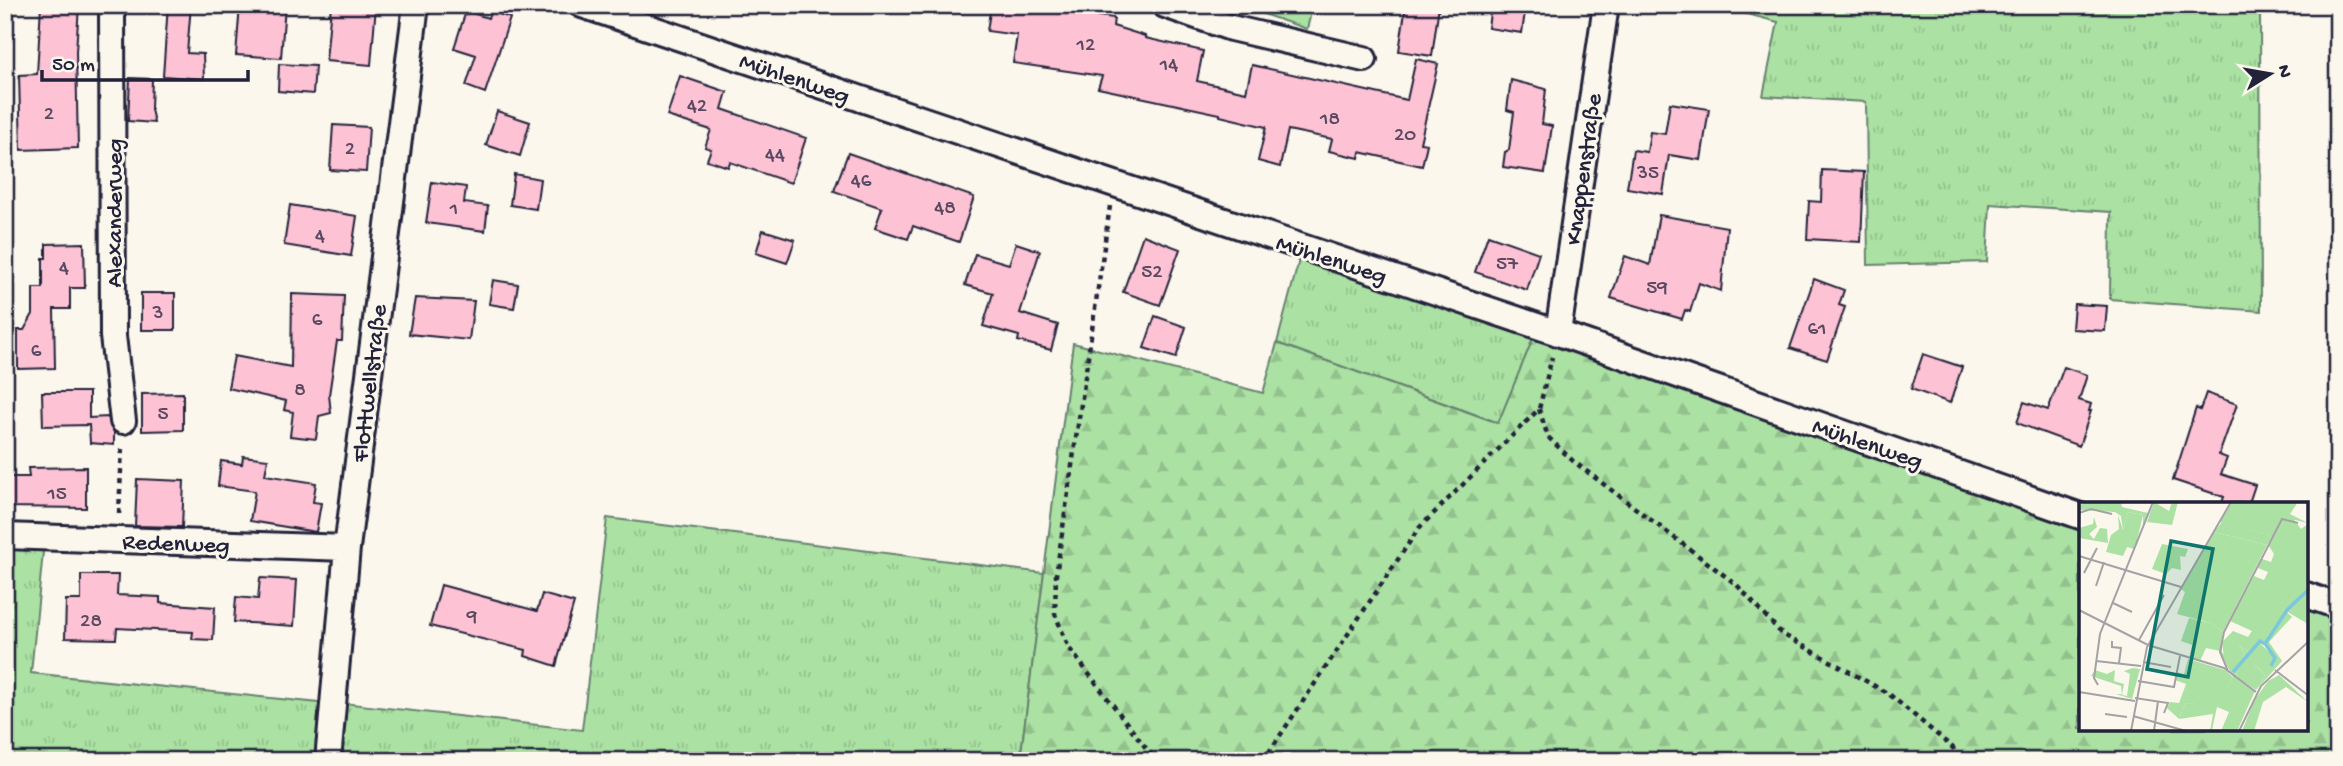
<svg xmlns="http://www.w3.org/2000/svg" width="2343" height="766" font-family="'Gochi Hand',sans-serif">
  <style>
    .grass { fill: url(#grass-tufts); stroke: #66826f; stroke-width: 2 }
    .forest { fill: url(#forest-firs); stroke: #66826f; stroke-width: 2 }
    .building { fill: #fdc2d4; stroke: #22223b; stroke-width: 2 }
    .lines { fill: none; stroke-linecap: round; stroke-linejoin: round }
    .street-casing { stroke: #22223b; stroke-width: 30 }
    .path { stroke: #22223b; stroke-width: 4.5; stroke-dasharray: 5 5; stroke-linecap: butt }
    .street { stroke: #fbf7ec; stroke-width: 24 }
    .labels { text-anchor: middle; stroke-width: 6; stroke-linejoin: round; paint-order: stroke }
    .number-label { font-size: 21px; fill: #594a61 }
    .street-label { font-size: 24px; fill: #22223b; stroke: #fbf7ec }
    .inset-river { fill: none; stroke: #7dc7dd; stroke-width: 3.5 }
    .inset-road { fill: none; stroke: #a4a2a5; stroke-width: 2 }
    .view { fill: #0f766e; fill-opacity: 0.15; stroke: #0f766e; stroke-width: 3.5 }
    .inset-edge { fill: none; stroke: #22223b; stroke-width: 3.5 }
  </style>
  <defs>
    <pattern id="grass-tufts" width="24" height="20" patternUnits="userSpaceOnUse" patternTransform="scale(1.75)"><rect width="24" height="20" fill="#abe1a3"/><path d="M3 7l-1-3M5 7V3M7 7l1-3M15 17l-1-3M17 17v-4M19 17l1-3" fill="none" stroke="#93c18d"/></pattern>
    <pattern id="forest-firs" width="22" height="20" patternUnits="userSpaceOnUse" patternTransform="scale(1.75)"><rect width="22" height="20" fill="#abe1a3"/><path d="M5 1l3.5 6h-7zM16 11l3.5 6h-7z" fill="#93c18d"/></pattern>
  </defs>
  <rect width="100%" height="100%" fill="#fbf7ec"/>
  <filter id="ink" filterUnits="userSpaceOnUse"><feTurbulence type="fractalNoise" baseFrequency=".0143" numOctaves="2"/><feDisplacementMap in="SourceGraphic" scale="14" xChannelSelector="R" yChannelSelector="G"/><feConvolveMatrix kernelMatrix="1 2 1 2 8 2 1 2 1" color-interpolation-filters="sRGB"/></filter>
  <g filter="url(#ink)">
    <path class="grass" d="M 1237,5 L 1313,5 L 1307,29 Z
      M 1744,5 L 2260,5 L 2261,311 L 2110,299 L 2111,212 L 1990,204 L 1987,262 L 1868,265 L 1866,102 L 1763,96 L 1778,22 L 1743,13 Z
      M 1300,256 L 1534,336 L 1499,423 L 1277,343 Z
      M 607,518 L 1044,573 L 1020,761 L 337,761 L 343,703 L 582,730 Z
      M 5,541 L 44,542 L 31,673 L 319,703 L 314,761 L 5,761 Z"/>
    <path class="forest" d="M 1534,336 L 2080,526 L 2080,729 L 2306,729 L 2306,605 L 2338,616 L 2338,761 L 1020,761 L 1073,343 L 1263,393 L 1277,343 L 1498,423 Z"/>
    <path class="building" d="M 41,5 L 79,5 L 76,52 L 78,148 L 21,150 L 19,75 L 37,74 Z
      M 168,5 L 191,5 L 187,53 L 203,54 L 204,79 L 163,76 Z
      M 240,5 L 285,5 L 281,58 L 236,55 Z
      M 331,5 L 376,5 L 371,65 L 326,61 Z
      M 991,5 L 1018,5 L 1114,18 L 1113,26 L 1145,36 L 1145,38 L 1203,51 L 1197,81 L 1246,92 L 1252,65 L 1407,100 L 1416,59 L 1438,64 L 1420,143 L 1427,144 L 1422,166 L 1360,152 L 1359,158 L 1329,151 L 1332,139 L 1288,130 L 1280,167 L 1258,161 L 1266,127 L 1220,116 L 1220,114 L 1098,88 L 1102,76 L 1013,63 L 1017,35 L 987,31 Z
      M 1406,5 L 1439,5 L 1432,56 L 1399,51 Z
      M 1491,5 L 1526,5 L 1522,33 L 1488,28 Z
      M 466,11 L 488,18 L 491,11 L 510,18 L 485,93 L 466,86 L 476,55 L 454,48 Z
      M 279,64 L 315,66 L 313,94 L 278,91 Z
      M 680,76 L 727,92 L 722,109 L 806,138 L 791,183 L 730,162 L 728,167 L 707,160 L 711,149 L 705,147 L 711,130 L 667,116 Z
      M 130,78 L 152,79 L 151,109 L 154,123 L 128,121 Z
      M 1511,80 L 1546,89 L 1542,124 L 1552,126 L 1545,173 L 1503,167 L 1505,152 L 1509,150 L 1514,112 L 1507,110 Z
      M 1670,103 L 1709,109 L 1701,160 L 1669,155 L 1663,194 L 1627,188 L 1633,150 L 1647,152 L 1650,132 L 1665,134 Z
      M 497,111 L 530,122 L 520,156 L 486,145 Z
      M 333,125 L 369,127 L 366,172 L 330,170 Z
      M 848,153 L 974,197 L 959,242 L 913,226 L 908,239 L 875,228 L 882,208 L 834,191 Z
      M 1822,170 L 1864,172 L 1861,242 L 1807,239 L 1809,201 L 1821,202 Z
      M 514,174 L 540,179 L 536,209 L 510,205 Z
      M 432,182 L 466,187 L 464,203 L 488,206 L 485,231 L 426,223 Z
      M 290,205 L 357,216 L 351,256 L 284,245 Z
      M 1659,215 L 1727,227 L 1721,291 L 1699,283 L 1690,312 L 1685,310 L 1682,319 L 1611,298 L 1625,256 L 1650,265 Z
      M 763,230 L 795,240 L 787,263 L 756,253 Z
      M 1143,235 L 1180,249 L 1160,305 L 1123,292 Z
      M 1488,235 L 1539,253 L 1527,290 L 1475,272 Z
      M 84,243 L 85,288 L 70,288 L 70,309 L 54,309 L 55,368 L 18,369 L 18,330 L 24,330 L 33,314 L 33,288 L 43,288 L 43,258 L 46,258 L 46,244 Z
      M 1016,243 L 1040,251 L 1020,313 L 1058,325 L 1051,350 L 1018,341 L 1019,336 L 983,326 L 993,293 L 965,285 L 975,254 L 1009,264 Z
      M 1814,279 L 1844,290 L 1839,305 L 1845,307 L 1827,360 L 1790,348 Z
      M 493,280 L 518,284 L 514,308 L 489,304 Z
      M 141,293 L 175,293 L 175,330 L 141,330 Z
      M 292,294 L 344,296 L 342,341 L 337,341 L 329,395 L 331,413 L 319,416 L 316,439 L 290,436 L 293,412 L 284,410 L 286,401 L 228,388 L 234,356 L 291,367 Z
      M 415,298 L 474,301 L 469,340 L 409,334 Z
      M 2074,304 L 2107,306 L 2105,331 L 2072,329 Z
      M 1155,316 L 1186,327 L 1176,358 L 1144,348 Z
      M 1923,354 L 1962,367 L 1950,403 L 1911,389 Z
      M 2064,367 L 2087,375 L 2079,400 L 2091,404 L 2089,411 L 2091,411 L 2079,446 L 2017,423 L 2024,402 L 2048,410 Z
      M 42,392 L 89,392 L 89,418 L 108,417 L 114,432 L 114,445 L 90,443 L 89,425 L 43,426 Z
      M 183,393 L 183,430 L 142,431 L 142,394 Z
      M 2206,393 L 2237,404 L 2219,455 L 2227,458 L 2221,474 L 2255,485 L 2249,503 L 2222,503 L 2224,497 L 2173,480 L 2196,408 L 2200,410 Z
      M 243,456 L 268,459 L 265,475 L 316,483 L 313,502 L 321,503 L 316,532 L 250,521 L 255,491 L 218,486 L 221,461 L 242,464 Z
      M 86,467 L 86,508 L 5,507 L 5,477 L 29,477 L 28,468 Z
      M 137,479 L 184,481 L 182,527 L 135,526 Z
      M 81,575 L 118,575 L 117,595 L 160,597 L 160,603 L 215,607 L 213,640 L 192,639 L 193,632 L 117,628 L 116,639 L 65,638 L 66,600 L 81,600 Z
      M 260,578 L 297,580 L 294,626 L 234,622 L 236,597 L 258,599 Z
      M 441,585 L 537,611 L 542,594 L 574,603 L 556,666 L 525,656 L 526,650 L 430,626 Z"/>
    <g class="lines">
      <defs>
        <path id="street" d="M 112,5 L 113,336 L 123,421
          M 582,5 L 1558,333 L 2080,516
          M 1165,5 L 1231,28 L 1364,59
          M 1558,333 L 1606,5
          M 5,536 L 347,548
          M 2306,595 L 2338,606
          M 328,761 L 347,548 L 416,5"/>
      </defs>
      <use href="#street" class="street-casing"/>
      <path class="path" d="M 1110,206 L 1056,575 L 1055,614 L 1069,648 L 1156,761
        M 1539,409 L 1548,437 L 1573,461 L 1737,585 L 1782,634 L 1889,694 L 1953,748 L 1959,761
        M 119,514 L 122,446
        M 1263,761 L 1419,528 L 1539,409 L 1552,357"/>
      <use href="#street" class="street"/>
    </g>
  </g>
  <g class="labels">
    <g class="number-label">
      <text x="1086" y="50">12</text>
      <text x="1169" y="70">14</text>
      <text x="697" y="111">42</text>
      <text x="49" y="119">2</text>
      <text x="1330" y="124">18</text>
      <text x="1405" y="140">20</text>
      <text x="350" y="154">2</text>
      <text x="775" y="160">44</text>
      <text x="1648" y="178">35</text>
      <text x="861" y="186">46</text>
      <text x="945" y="213">48</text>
      <text x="454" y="214">1</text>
      <text x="320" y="241">4</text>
      <text x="1507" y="269">57</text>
      <text x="64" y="273">4</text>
      <text x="1152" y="277">52</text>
      <text x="1657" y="293">59</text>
      <text x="158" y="318">3</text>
      <text x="317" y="325">6</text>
      <text x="1817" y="334">61</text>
      <text x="36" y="356">6</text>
      <text x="300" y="395">8</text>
      <text x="163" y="419">5</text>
      <text x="57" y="499">15</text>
      <text x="472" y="622">9</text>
      <text x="91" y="626">28</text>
    </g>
    <g class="street-label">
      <text transform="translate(795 77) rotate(19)" y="8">Mühlenweg</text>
      <text transform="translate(1582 169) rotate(-82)" y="8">Knappenstraße</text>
      <text transform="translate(113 213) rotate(-90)" y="8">Alexanderweg</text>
      <text transform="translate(1332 258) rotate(18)" y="8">Mühlenweg</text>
      <text transform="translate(368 383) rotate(-83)" y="8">Flottwellstraße</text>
      <text transform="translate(1868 442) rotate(19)" y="8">Mühlenweg</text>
      <text transform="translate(176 542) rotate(2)" y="8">Redenweg</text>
    </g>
  </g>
  <g transform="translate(2079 502)">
    <rect width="229" height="229" fill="#fbf7ec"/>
    <path d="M 75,0 L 90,9 L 93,0 L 99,0 L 93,23 L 68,20 ZM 49,10 L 64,13 L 56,47 L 48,45 L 44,54 L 27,50 L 32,33 L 40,27 L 39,13 L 44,28 ZM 15,15 L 18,25 L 10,32 L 15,37 L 21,26 L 28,27 L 29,41 L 0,36 L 0,26 L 14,22 ZM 216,19 L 222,27 L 229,22 L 229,122 L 202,106 L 171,151 L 160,144 L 166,152 L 154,167 L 145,155 L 143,140 L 154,129 L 169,135 L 173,129 L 151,119 L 175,74 L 185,78 L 189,70 L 179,66 L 183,57 L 192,60 L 195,52 L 190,44 L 201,22 ZM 143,20 L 190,33 L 192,37 L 188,43 L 135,30 ZM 83,42 L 109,47 L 106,55 L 101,54 L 102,68 L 93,66 L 87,72 L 73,67 ZM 110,116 L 132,121 L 144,130 L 141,149 L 127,146 L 121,159 L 110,156 L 113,143 L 102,139 ZM 181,141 L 195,155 L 187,171 L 175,162 L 186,173 L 177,188 L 159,176 L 156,168 ZM 109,157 L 146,168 L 154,175 L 138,204 L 106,201 L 100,217 L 88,206 L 91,200 L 100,201 L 107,182 L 96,178 L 98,170 L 105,172 ZM 54,166 L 61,167 L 53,197 L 37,192 L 43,192 L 42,184 L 12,174 L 16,168 L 28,172 L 36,168 L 35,179 L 45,182 L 43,193 L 48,194 L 51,172 L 45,169 Z" fill="#abe1a3"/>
    <path d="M 9,0 L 42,0 L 43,5 L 69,11 L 64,27 L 64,13 L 49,10 L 44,28 L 42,14 L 36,10 L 1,8 L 0,3 ZM 153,0 L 219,0 L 211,12 L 229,21 L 216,18 L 213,25 L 200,22 L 192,37 L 190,33 L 141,20 ZM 135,30 L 188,43 L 144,130 L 132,121 L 98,112 L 106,90 L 102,87 ZM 202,105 L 213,115 L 190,140 L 203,159 L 177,188 L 186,173 L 175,162 L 187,170 L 194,156 L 186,143 L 181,141 L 156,168 L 159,177 L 176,189 L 158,229 L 142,229 L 150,210 L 138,205 L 133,228 L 140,229 L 131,229 L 134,212 L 100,217 L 106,201 L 138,203 L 154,175 L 141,150 L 141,143 L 144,133 L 143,150 L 154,166 L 166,152 L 160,144 L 171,151 ZM 200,173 L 229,200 L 207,185 L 184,200 L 175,229 L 163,229 L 175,199 L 189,179 Z" fill="#abe1a3"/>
    <path class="inset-river" d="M 187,143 L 196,156 L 192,164M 154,170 L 181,139 L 186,142 L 208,108 L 230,87"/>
    <path class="inset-road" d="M 0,11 L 12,7 L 33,12M 0,54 L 102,85M 5,71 L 18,46M 17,84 L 25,60M 34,101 L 53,110M 0,108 L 69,143 L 145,166 L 177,190M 60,138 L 85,93M 33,139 L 33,145 L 42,146 L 40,161M 17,159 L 62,164M 64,160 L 92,165M 196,168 L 230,194M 149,169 L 141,150 L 145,130 L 203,17 L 219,21M 59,179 L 95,185 L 101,154M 19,183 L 15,176 L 21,132 L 74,0M 0,190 L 56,199M 56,196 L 89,201 L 85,211M 26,212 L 48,215M 54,214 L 107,229M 19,229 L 56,229M 52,229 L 68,145 L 152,0M 75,229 L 79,199M 160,229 L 182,184 L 230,139"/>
    <path class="view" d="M 92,39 L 134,47 L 109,175 L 68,167 Z"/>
    <rect width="229" height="229" class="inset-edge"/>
  </g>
  <rect width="2343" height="766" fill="none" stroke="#fbf7ec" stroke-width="28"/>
  <rect x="14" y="14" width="2315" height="738" fill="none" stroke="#22223b" stroke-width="2.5" filter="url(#ink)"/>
  <g transform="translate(2270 74) rotate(79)" stroke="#fbf7ec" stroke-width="5" paint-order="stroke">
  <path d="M0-5L12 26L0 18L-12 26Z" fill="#22223b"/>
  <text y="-10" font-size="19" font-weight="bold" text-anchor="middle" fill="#22223b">N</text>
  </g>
  <path d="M42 70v10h206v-10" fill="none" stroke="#22223b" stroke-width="3.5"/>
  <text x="52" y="70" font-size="21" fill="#22223b" stroke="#fbf7ec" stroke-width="5" paint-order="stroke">50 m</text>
</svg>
